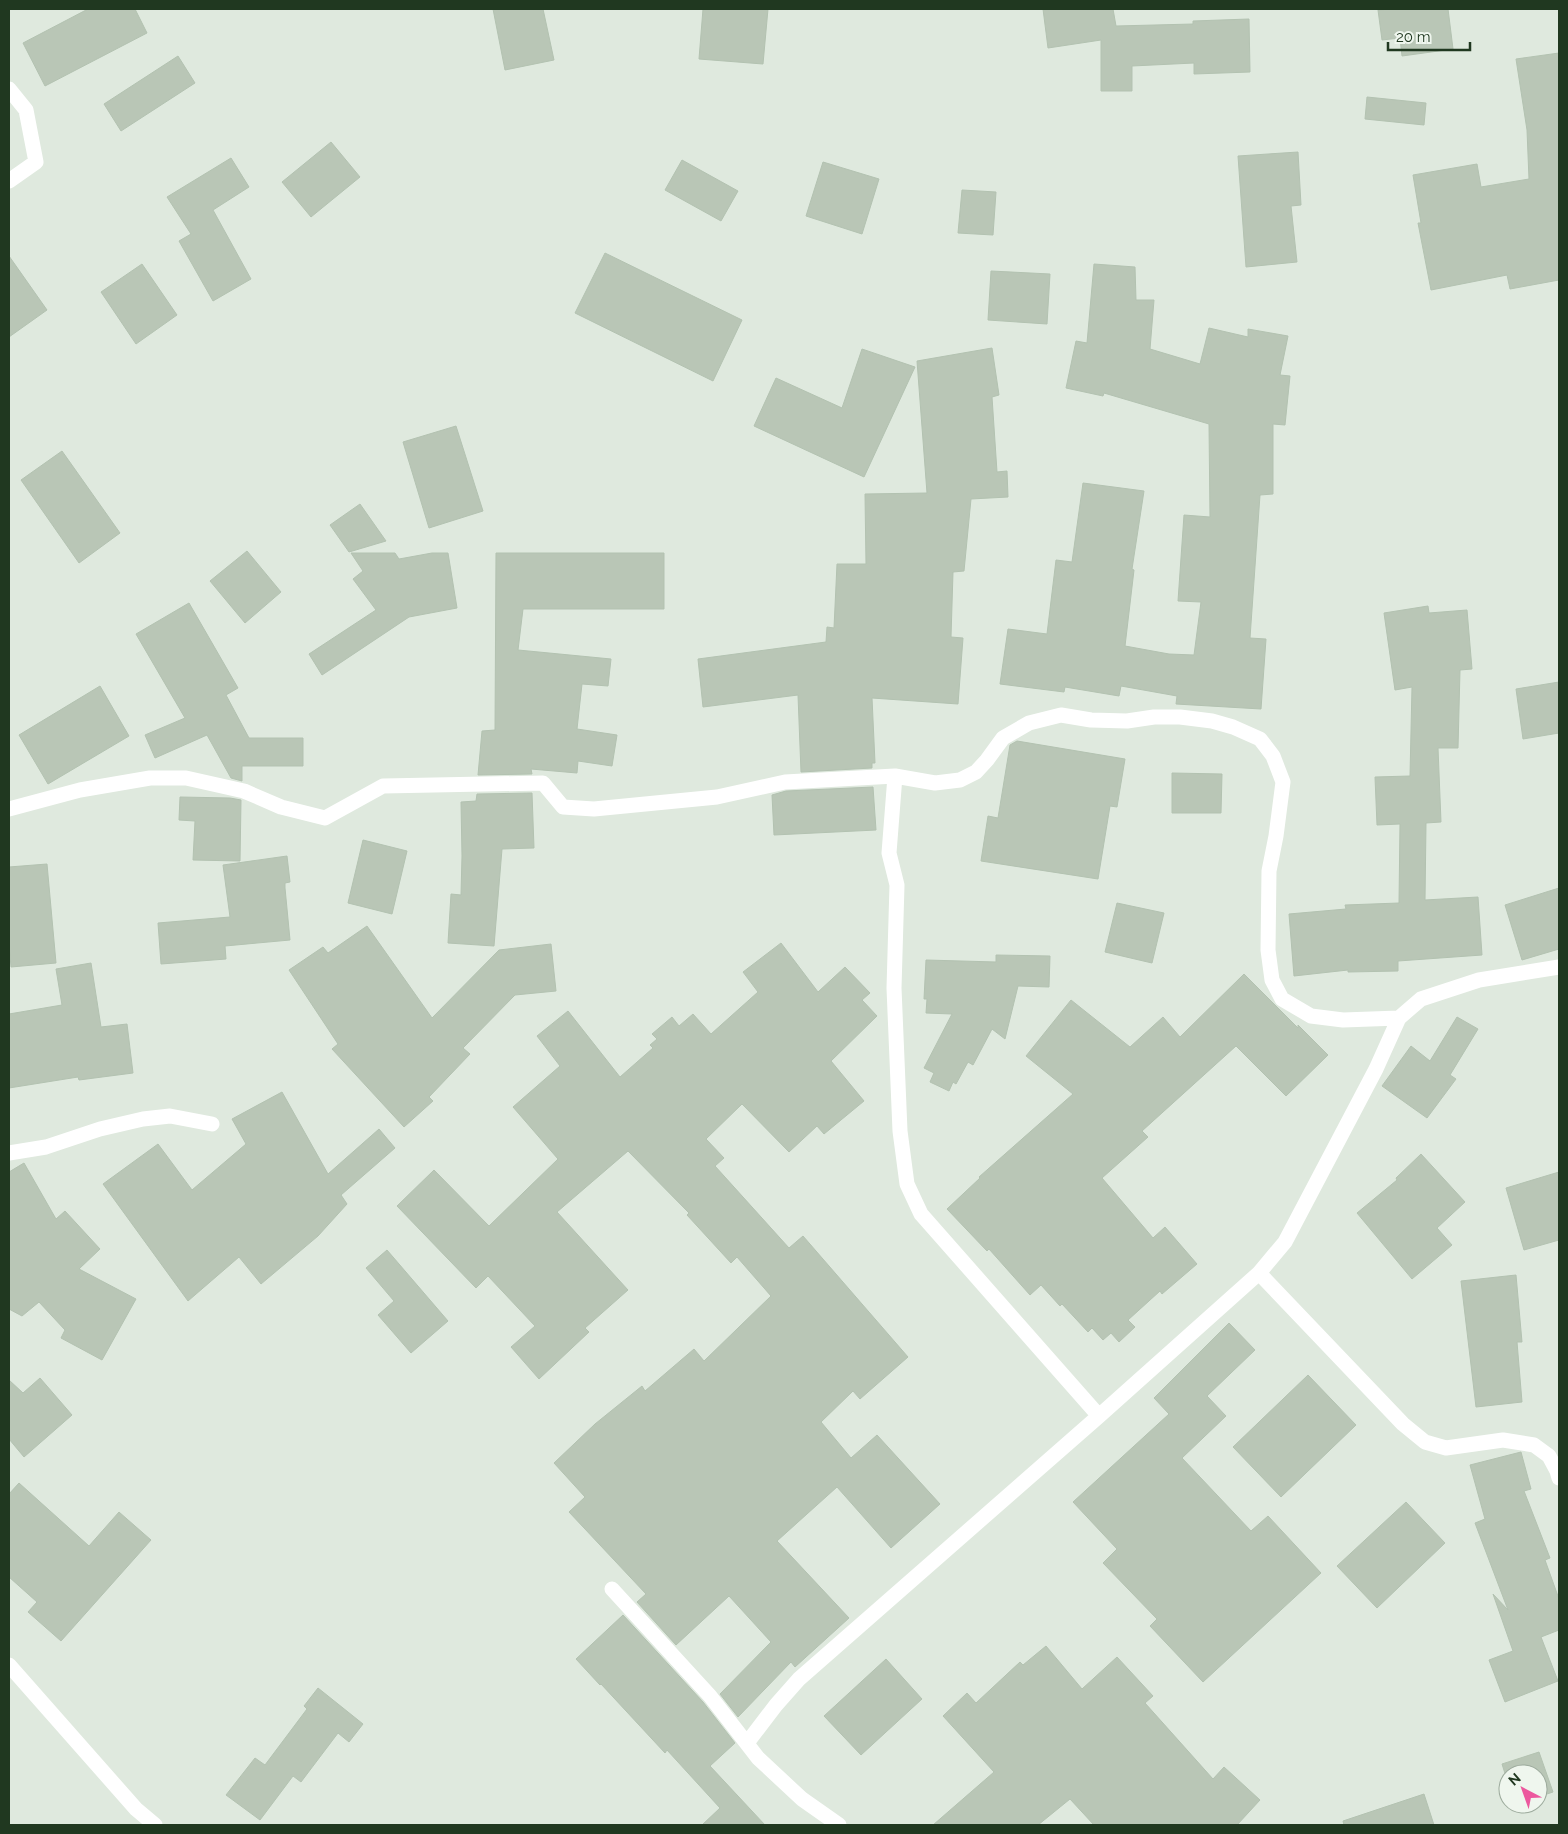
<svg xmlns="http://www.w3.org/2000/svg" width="1568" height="1834" font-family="Raleway,sans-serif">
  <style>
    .building { fill: #b9c6b6; stroke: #b3c2b1 }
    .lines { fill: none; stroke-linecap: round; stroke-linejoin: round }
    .minor { stroke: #fff; stroke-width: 15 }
  </style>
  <rect width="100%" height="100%" fill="#dfe9de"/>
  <path class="building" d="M 88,9 L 135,9 L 147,33 L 45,86 L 23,43 Z
    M 493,9 L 543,9 L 554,60 L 505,70 Z
    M 703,9 L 768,9 L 763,64 L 699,59 Z
    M 1043,9 L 1113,9 L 1116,26 L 1193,24 L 1193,21 L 1249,19 L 1250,72 L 1194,74 L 1194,63 L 1132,66 L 1132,91 L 1101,91 L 1101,40 L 1048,48 Z
    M 1391,9 L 1448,9 L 1453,49 L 1402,56 L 1400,38 L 1382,40 L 1378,10 Z
    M 1559,53 L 1559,280 L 1510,289 L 1507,275 L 1431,290 L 1418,223 L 1421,223 L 1413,175 L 1477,164 L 1481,187 L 1529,179 L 1527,130 L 1516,59 Z
    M 178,56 L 195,83 L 121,131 L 104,104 Z
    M 1367,97 L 1426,103 L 1424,125 L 1365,119 Z
    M 331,142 L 360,177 L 311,217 L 282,182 Z
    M 1298,152 L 1301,205 L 1291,206 L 1297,262 L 1246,267 L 1238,156 Z
    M 231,158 L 249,187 L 213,210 L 251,279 L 213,301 L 179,241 L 191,234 L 167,197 Z
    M 682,160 L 738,191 L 721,221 L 665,190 Z
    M 823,162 L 879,179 L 862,234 L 806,216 Z
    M 962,190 L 996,192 L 993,235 L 958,233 Z
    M 605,253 L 742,320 L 713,381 L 575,313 Z
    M 9,256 L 47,310 L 9,337 Z
    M 142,264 L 177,315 L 136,344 L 101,292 Z
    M 1094,264 L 1135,267 L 1136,300 L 1154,300 L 1150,349 L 1200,364 L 1209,328 L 1248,337 L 1248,329 L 1288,336 L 1280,375 L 1290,376 L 1285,425 L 1273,424 L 1273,494 L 1260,495 L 1250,638 L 1266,639 L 1261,709 L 1176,704 L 1177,696 L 1121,686 L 1119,696 L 1065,687 L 1064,692 L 1000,684 L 1008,629 L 1047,634 L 1056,560 L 1072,562 L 1083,483 L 1144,491 L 1132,569 L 1134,570 L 1125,646 L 1169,654 L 1194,655 L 1201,602 L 1178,601 L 1184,515 L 1210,517 L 1209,424 L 1104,393 L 1103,396 L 1066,388 L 1076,341 L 1087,343 Z
    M 991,271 L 1050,274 L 1047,324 L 988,320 Z
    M 992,348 L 999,395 L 992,397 L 997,472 L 1007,471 L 1008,497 L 971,499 L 964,571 L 953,572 L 951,637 L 963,638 L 958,704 L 872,698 L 875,763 L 872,763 L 872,768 L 801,772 L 798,695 L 703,707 L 698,659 L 826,642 L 827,627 L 834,628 L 837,564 L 866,564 L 865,494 L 927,493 L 917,361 Z
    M 862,349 L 915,367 L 864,477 L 754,426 L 776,378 L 842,408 Z
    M 456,426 L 483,511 L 429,528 L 403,442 Z
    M 62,451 L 120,533 L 79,563 L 21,480 Z
    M 360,504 L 386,541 L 349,552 L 330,525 Z
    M 247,551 L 281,592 L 245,623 L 210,581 Z
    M 351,553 L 395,553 L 399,559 L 432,553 L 448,553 L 457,608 L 409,617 L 322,675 L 309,654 L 376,610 L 353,579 L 363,571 Z
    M 496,553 L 664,553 L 664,609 L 523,609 L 518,650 L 611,659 L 608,686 L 582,684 L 577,729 L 617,735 L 612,766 L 578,761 L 577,773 L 531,769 L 532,774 L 478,775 L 482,731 L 495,730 Z
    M 189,603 L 238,688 L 226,695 L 249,738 L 303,738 L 303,766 L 242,766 L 242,781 L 231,778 L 207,735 L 155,758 L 145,735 L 185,718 L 136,634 Z
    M 1428,606 L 1429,613 L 1467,610 L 1472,669 L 1460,670 L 1458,748 L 1438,748 L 1441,822 L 1426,823 L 1425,900 L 1478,897 L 1482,955 L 1398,961 L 1398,971 L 1348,972 L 1348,970 L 1294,976 L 1289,914 L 1346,909 L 1345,905 L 1399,903 L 1400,824 L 1377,825 L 1375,777 L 1410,776 L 1412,687 L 1395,690 L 1384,613 Z
    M 1559,682 L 1559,733 L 1523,739 L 1516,689 Z
    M 100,686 L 129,736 L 48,784 L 19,735 Z
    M 1017,741 L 1125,759 L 1117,807 L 1110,806 L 1098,879 L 981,861 L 988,816 L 998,818 L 1010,745 Z
    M 1172,773 L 1222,774 L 1221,813 L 1172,813 Z
    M 873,787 L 876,830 L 774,835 L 772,795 L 786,791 Z
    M 532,793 L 534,848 L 502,849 L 494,946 L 448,943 L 451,894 L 461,895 L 462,856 L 461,802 L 476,801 L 477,794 Z
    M 180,797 L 230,798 L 241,800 L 240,861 L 193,860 L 195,821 L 179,820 Z
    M 363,840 L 407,851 L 392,914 L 348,903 Z
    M 287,856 L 290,882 L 285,883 L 285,888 L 290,940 L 225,946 L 226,959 L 161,964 L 158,923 L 230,917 L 223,865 Z
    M 47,864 L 56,963 L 11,967 L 9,944 L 9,867 Z
    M 1559,888 L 1559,949 L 1522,960 L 1505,905 Z
    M 1117,903 L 1164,913 L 1152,963 L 1105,952 Z
    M 367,926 L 432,1018 L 499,950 L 551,944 L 556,991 L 515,995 L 463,1048 L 470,1054 L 429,1097 L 433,1101 L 404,1127 L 332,1049 L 338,1044 L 289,970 L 323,947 L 328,953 Z
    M 781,943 L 818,992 L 845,967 L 870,993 L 862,1000 L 877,1016 L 831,1061 L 864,1101 L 824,1134 L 817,1126 L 789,1152 L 742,1104 L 706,1139 L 724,1158 L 715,1166 L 789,1248 L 803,1236 L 908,1357 L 860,1399 L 853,1391 L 821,1422 L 851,1458 L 877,1435 L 940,1504 L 891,1548 L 837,1487 L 777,1541 L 849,1618 L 795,1667 L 791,1662 L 738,1717 L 720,1694 L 771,1642 L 729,1596 L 676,1645 L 637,1602 L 646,1594 L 569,1512 L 585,1497 L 554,1463 L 595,1424 L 642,1386 L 645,1391 L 694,1349 L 704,1361 L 771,1296 L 737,1257 L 731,1263 L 687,1215 L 689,1213 L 628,1151 L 557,1212 L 628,1290 L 585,1328 L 589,1332 L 539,1379 L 511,1347 L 535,1326 L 488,1276 L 476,1288 L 397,1206 L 434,1170 L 489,1226 L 558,1159 L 513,1107 L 560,1066 L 537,1036 L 568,1011 L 620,1077 L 653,1048 L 650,1045 L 657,1039 L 652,1034 L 672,1017 L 679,1026 L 693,1014 L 711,1034 L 758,992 L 743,972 Z
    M 996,955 L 1050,956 L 1049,987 L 1018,986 L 1005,1039 L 992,1029 L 973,1065 L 968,1062 L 956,1084 L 953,1082 L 949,1091 L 930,1082 L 934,1073 L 924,1068 L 952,1014 L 926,1013 L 927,999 L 924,999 L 926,960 L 996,962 Z
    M 91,963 L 101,1027 L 127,1024 L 133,1073 L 79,1080 L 78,1077 L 9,1088 L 9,1014 L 62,1005 L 56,969 Z
    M 1244,974 L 1298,1028 L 1298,1025 L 1328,1055 L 1286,1096 L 1236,1046 L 1142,1131 L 1148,1137 L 1102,1178 L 1153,1238 L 1165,1227 L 1197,1264 L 1162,1294 L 1160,1291 L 1128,1320 L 1135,1327 L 1119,1342 L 1111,1333 L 1103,1340 L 1092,1328 L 1088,1332 L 1062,1304 L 1060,1306 L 1041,1285 L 1030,1295 L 989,1249 L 987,1251 L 947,1209 L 980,1178 L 979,1177 L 1073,1094 L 1026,1056 L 1071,1000 L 1130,1047 L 1163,1017 L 1180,1037 Z
    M 1457,1017 L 1478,1029 L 1450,1075 L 1456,1079 L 1427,1118 L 1382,1086 L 1411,1046 L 1430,1061 Z
    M 282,1092 L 328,1174 L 379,1129 L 395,1148 L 341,1195 L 347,1204 L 318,1236 L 261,1284 L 239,1257 L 188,1301 L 103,1184 L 158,1144 L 192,1190 L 246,1144 L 232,1119 Z
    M 1421,1154 L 1465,1202 L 1437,1228 L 1452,1245 L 1412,1279 L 1357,1213 L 1397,1180 L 1396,1178 Z
    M 24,1163 L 56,1219 L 65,1211 L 100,1249 L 79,1269 L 136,1299 L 102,1360 L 61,1338 L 65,1330 L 39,1302 L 22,1316 L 9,1309 L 9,1172 Z
    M 1559,1172 L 1559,1240 L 1524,1250 L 1506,1188 Z
    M 387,1250 L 448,1321 L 411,1353 L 378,1315 L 394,1301 L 366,1268 Z
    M 1516,1275 L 1522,1342 L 1517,1342 L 1522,1402 L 1476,1407 L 1461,1281 Z
    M 1229,1323 L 1255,1350 L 1207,1396 L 1226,1416 L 1182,1458 L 1251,1531 L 1268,1516 L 1321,1573 L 1203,1682 L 1150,1626 L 1157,1619 L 1103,1563 L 1117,1549 L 1073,1502 L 1169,1414 L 1154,1398 Z
    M 1308,1375 L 1356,1425 L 1281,1497 L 1233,1447 Z
    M 40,1378 L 72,1415 L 24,1457 L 9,1439 L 9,1380 L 23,1393 Z
    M 1521,1452 L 1531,1489 L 1524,1491 L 1550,1558 L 1545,1560 L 1559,1599 L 1559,1630 L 1541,1637 L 1558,1681 L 1505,1702 L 1489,1660 L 1513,1651 L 1493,1594 L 1508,1610 L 1475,1523 L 1485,1519 L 1470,1465 Z
    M 19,1483 L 89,1546 L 119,1512 L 151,1540 L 61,1641 L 28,1612 L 37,1602 L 9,1577 L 9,1494 Z
    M 1406,1502 L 1445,1543 L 1377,1608 L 1337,1566 Z
    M 623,1615 L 703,1702 L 735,1743 L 710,1766 L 765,1825 L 702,1825 L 720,1808 L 667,1750 L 665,1753 L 601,1684 L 600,1685 L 576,1659 Z
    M 1046,1646 L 1082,1689 L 1117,1657 L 1153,1696 L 1145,1703 L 1213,1779 L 1224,1767 L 1260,1800 L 1237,1825 L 1094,1825 L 1070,1799 L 1038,1825 L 933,1825 L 994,1772 L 943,1716 L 967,1693 L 976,1703 L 1020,1662 L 1023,1665 Z
    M 886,1659 L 922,1699 L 861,1755 L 824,1716 Z
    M 318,1688 L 363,1724 L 349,1742 L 338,1733 L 301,1782 L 293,1776 L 260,1820 L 226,1795 L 255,1758 L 265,1765 L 307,1709 L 304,1706 Z
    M 1539,1752 L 1553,1792 L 1538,1797 L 1538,1774 L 1508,1774 L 1508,1783 L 1502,1764 Z
    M 1424,1794 L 1434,1825 L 1344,1825 L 1343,1821 Z"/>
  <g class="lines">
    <path class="minor" d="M 9,89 L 26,110 L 36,162 L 9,181
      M 895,776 L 889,853 L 897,885 L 894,988 L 900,1131 L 907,1184 L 921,1214 L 1099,1416
      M 9,809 L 80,790 L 150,778 L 186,778 L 244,791 L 281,807 L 325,818 L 383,786 L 543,783 L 563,807 L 594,809 L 717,797 L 785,782 L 895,776 L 935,783 L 960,780 L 976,772 L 987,760 L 1003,738 L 1029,723 L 1061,715 L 1091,720 L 1127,721 L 1154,717 L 1180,717 L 1212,721 L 1233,727 L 1260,739 L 1273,756 L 1283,782 L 1276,836 L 1269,871 L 1268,950 L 1272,980 L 1282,999 L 1311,1016 L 1343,1020 L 1399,1018
      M 9,1153 L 46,1147 L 100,1129 L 143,1119 L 170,1116 L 212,1124
      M 1259,1273 L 1403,1424 L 1425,1442 L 1446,1448 L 1503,1440 L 1534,1445 L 1549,1456 L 1557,1471 L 1559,1478
      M 612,1589 L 710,1696 L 758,1758 L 802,1799 L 839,1825
      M 9,1665 L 136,1809 L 155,1825
      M 747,1743 L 776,1705 L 799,1679 L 1099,1416 L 1259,1273 L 1285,1242 L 1376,1069 L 1399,1018 L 1421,999 L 1479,980 L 1559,967"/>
  </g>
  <rect width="1568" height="1834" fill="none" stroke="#203820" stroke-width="20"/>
  <g transform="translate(1523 1789) rotate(319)"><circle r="24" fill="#eff6ee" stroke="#9caa9c"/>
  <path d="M0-4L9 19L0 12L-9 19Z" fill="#ec589e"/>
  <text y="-8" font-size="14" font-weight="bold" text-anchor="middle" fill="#203820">N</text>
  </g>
  <path d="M1388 42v8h82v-8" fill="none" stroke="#203820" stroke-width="2.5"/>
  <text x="1396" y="42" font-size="15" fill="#203820" stroke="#eff6ee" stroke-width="4" paint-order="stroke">20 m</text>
</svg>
